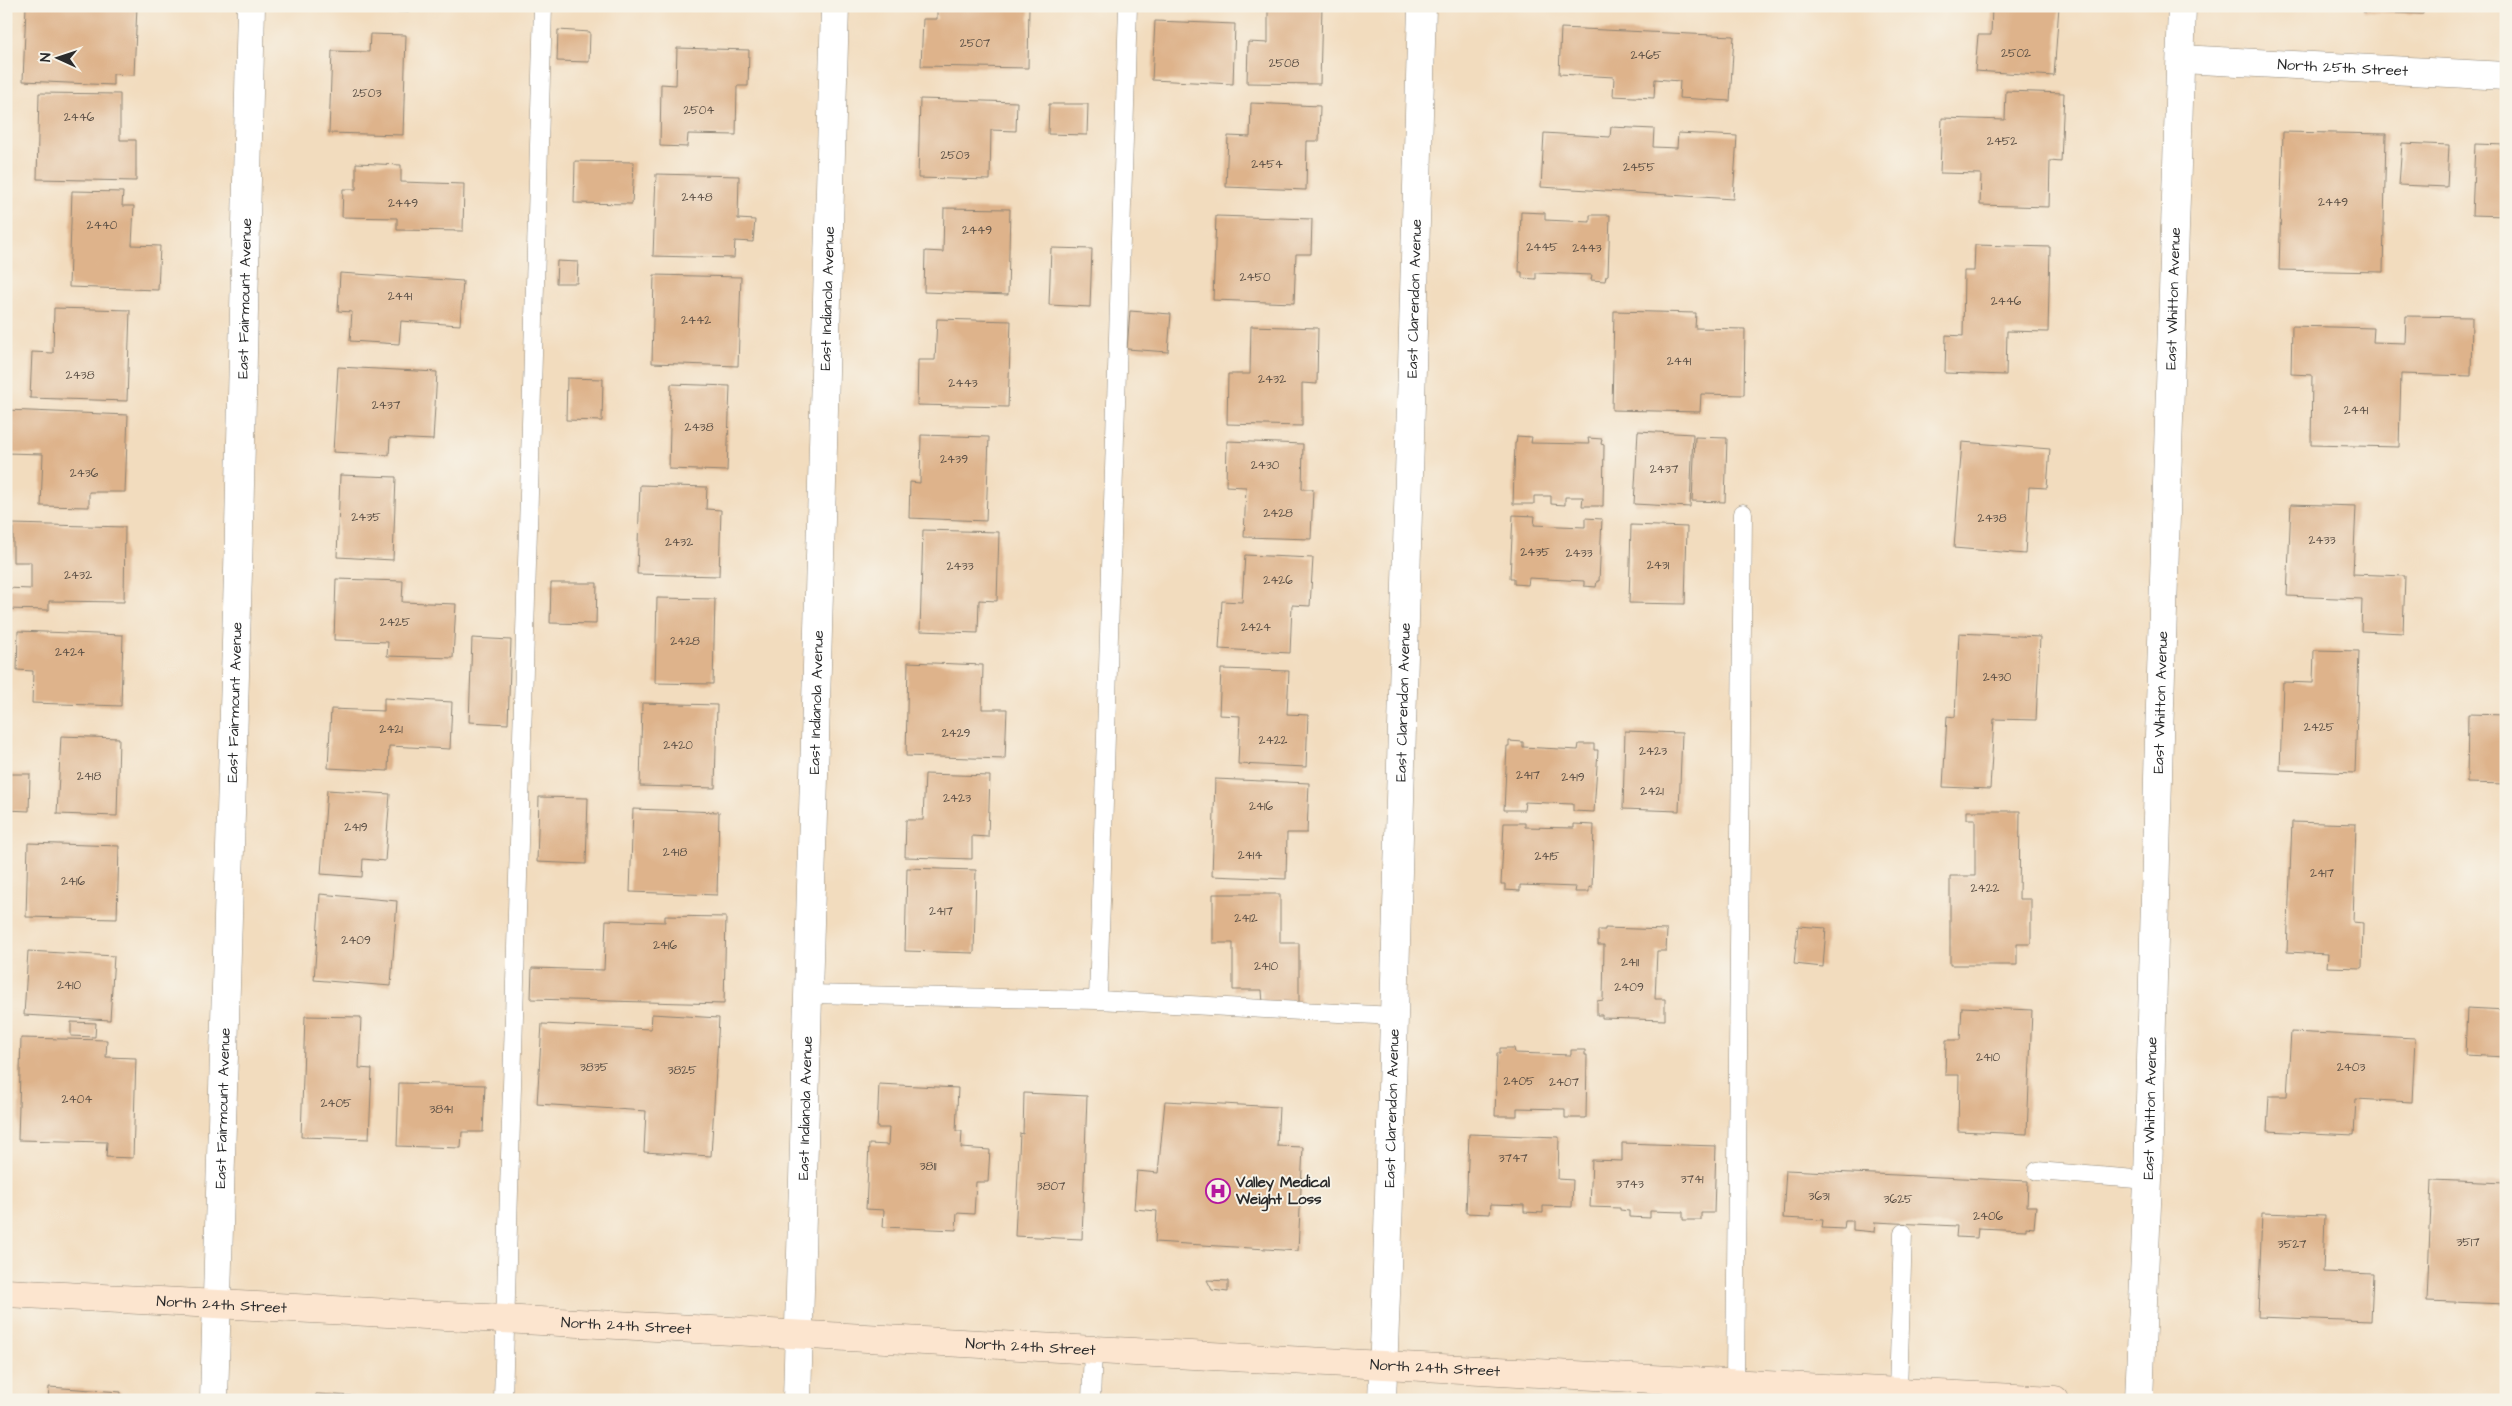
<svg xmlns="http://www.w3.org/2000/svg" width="2512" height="1406" font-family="'Architects Daughter',sans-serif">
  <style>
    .building { fill: #deb38b }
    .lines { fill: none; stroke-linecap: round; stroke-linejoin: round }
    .service-casing { stroke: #8e8474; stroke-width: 19 }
    .minor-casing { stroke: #8e8474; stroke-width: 29 }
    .secondary-casing { stroke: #8e8474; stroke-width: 29 }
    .service { stroke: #fff; stroke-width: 18 }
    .minor { stroke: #fff; stroke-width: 28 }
    .secondary { stroke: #fce5cf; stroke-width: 28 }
    .labels { text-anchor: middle; stroke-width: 4; stroke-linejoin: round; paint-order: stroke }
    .number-label { font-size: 12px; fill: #584d43 }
    .street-label { font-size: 15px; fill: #2b2b2b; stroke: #f7f3e8 }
    .poi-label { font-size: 15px; font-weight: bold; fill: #2b2b2b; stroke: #f7f3e8; text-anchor: start }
  </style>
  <rect width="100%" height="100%" fill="#f7f3e8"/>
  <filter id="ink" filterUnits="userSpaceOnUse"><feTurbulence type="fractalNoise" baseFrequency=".02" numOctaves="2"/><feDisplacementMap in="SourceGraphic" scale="10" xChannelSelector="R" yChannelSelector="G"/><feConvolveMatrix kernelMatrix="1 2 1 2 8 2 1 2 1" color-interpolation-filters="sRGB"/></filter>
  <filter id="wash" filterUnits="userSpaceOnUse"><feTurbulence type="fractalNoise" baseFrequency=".0096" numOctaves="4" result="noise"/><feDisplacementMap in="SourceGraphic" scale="20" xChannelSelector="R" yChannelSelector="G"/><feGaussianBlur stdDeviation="1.12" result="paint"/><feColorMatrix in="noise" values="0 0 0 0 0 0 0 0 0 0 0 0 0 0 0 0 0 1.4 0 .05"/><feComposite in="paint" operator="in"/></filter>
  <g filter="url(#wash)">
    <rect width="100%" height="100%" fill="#f2dcbe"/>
    <g id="blocks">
      <path class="building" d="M 26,6 L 137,6 L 134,75 L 113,74 L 113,85 L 23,81 Z
        M 342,6 L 408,6 L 408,12 L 342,10 Z
        M 717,6 L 750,6 L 750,9 L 717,8 Z
        M 937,6 L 1029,6 L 1028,68 L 921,66 L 923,19 L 937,19 Z
        M 1268,6 L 1322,6 L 1320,84 L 1247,83 L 1248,42 L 1268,43 Z
        M 1992,6 L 2059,6 L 2054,76 L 1975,71 L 1978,35 L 1991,35 Z
        M 2364,6 L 2423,6 L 2423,14 L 2363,12 Z
        M 1155,21 L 1235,24 L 1233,84 L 1152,80 Z
        M 1561,28 L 1734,36 L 1730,101 L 1679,98 L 1680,81 L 1655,79 L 1654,98 L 1613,96 L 1614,77 L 1559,74 Z
        M 558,30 L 590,32 L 589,62 L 557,61 Z
        M 370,34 L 406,35 L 403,135 L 329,133 L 332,51 L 369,52 Z
        M 677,48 L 749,50 L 748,86 L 737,86 L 736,135 L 688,134 L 687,147 L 660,146 L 661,84 L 676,85 Z
        M 2006,91 L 2064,93 L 2061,162 L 2050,161 L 2049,207 L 1980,205 L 1981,174 L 1940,173 L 1942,118 L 2005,120 Z
        M 39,93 L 120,94 L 120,140 L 136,140 L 136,181 L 37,179 Z
        M 920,99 L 1017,102 L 1016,131 L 991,130 L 990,180 L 918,178 Z
        M 1251,103 L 1320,106 L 1319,141 L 1307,141 L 1306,190 L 1226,187 L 1228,136 L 1250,137 Z
        M 1049,104 L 1088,104 L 1087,135 L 1048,134 Z
        M 1611,127 L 1654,129 L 1653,147 L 1677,148 L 1678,133 L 1737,136 L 1733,199 L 1541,187 L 1544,133 L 1610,137 Z
        M 2283,132 L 2386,134 L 2383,272 L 2279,270 Z
        M 2402,143 L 2449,145 L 2447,187 L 2399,185 Z
        M 2475,144 L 2506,145 L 2506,216 L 2472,215 Z
        M 575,161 L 634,162 L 632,204 L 574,203 Z
        M 356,163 L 401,165 L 401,182 L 464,184 L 463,231 L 397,230 L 397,218 L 342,217 L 343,189 L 356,189 Z
        M 656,174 L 739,176 L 738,219 L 755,220 L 753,242 L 735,241 L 734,258 L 653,256 Z
        M 72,191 L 123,192 L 122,206 L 134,206 L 132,245 L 160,246 L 158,290 L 69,287 Z
        M 944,208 L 1010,209 L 1008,295 L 924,292 L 925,251 L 943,252 Z
        M 1521,212 L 1545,213 L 1545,220 L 1590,222 L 1590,215 L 1610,215 L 1608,275 L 1606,276 L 1605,281 L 1591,280 L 1592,275 L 1536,273 L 1536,279 L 1522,278 L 1522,272 L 1519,272 Z
        M 1216,216 L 1312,219 L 1311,254 L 1296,254 L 1294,303 L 1213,300 Z
        M 1975,245 L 2050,247 L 2048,332 L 2007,331 L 2006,375 L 1945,373 L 1946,335 L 1963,336 L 1964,271 L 1974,271 Z
        M 1051,248 L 1092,249 L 1090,307 L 1049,305 Z
        M 557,261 L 578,262 L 577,283 L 556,283 Z
        M 340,273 L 463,281 L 460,325 L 401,321 L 399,344 L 350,341 L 352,312 L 338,311 Z
        M 654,275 L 741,277 L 738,366 L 652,363 Z
        M 54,308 L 130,310 L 127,401 L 30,398 L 32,352 L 53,353 Z
        M 1130,311 L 1171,314 L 1168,352 L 1127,349 Z
        M 1614,311 L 1696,313 L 1695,328 L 1745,329 L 1744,395 L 1701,394 L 1700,412 L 1612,410 Z
        M 2406,316 L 2472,317 L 2471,376 L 2401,374 L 2399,447 L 2311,445 L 2312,375 L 2291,374 L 2292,326 L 2374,328 L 2373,342 L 2405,343 Z
        M 937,319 L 1011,321 L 1008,407 L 917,405 L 918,360 L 935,360 Z
        M 1251,326 L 1318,328 L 1317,384 L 1302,383 L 1302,426 L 1227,424 L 1228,374 L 1250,374 Z
        M 338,367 L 437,372 L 433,440 L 390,438 L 389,455 L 333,452 Z
        M 567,378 L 603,379 L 602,421 L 566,420 Z
        M 671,384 L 730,386 L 727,471 L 669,469 Z
        M 6,410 L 128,415 L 125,492 L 89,492 L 89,507 L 41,506 L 43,454 L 6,453 Z
        M 1638,431 L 1693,434 L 1690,507 L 1634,504 Z
        M 921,435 L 989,437 L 986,521 L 909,518 L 910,482 L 920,483 Z
        M 1517,436 L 1532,437 L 1531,443 L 1589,444 L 1588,438 L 1602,439 L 1601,444 L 1604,445 L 1603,506 L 1582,506 L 1583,497 L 1565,497 L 1565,505 L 1551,504 L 1551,496 L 1534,496 L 1534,504 L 1513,504 L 1515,443 L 1516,443 Z
        M 1695,437 L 1727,438 L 1725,502 L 1692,501 Z
        M 1227,441 L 1303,444 L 1302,489 L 1313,489 L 1311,539 L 1244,537 L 1246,487 L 1226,486 Z
        M 1962,442 L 2050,449 L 2047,488 L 2029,487 L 2025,554 L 1954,548 Z
        M 340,475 L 396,477 L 393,560 L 337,557 Z
        M 640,485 L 707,487 L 706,509 L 721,510 L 719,576 L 637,574 Z
        M 2291,504 L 2356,506 L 2353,574 L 2405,576 L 2403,633 L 2361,631 L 2362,599 L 2287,596 Z
        M 1513,515 L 1535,516 L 1534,525 L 1585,527 L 1585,518 L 1602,519 L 1599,581 L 1597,581 L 1596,587 L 1584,586 L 1584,581 L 1529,578 L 1528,585 L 1514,584 L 1514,578 L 1510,578 Z
        M 13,524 L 125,527 L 124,602 L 49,601 L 49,610 L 6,609 L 6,588 L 31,589 L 31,562 L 13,562 Z
        M 1631,525 L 1687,527 L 1685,604 L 1629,603 Z
        M 923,530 L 999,532 L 997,601 L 979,600 L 978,633 L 920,631 Z
        M 1245,555 L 1313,558 L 1310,606 L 1292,605 L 1290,653 L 1219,649 L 1222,601 L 1242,602 Z
        M 336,579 L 403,581 L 402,602 L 456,604 L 453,658 L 387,656 L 388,642 L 334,640 Z
        M 551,583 L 597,583 L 596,624 L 550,623 Z
        M 657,598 L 715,599 L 713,684 L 655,683 Z
        M 18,631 L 123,635 L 121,706 L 32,703 L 33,671 L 17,670 Z
        M 1959,633 L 2040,637 L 2036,720 L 1994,719 L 1990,789 L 1943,787 L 1947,716 L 1955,717 Z
        M 472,638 L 511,640 L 508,724 L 469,722 Z
        M 2314,650 L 2359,651 L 2355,773 L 2280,770 L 2283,682 L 2313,683 Z
        M 908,662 L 983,665 L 982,709 L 1007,709 L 1005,759 L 906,756 Z
        M 1221,669 L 1289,671 L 1287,714 L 1308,715 L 1306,767 L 1238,764 L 1240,716 L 1219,715 Z
        M 384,698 L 452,702 L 450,749 L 389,746 L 388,771 L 328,768 L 331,709 L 384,711 Z
        M 642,703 L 717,705 L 715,788 L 640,786 Z
        M 2468,714 L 2506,715 L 2506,784 L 2467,783 Z
        M 1625,731 L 1682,733 L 1679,811 L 1623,809 Z
        M 61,736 L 119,738 L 117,816 L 57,814 Z
        M 1509,741 L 1523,742 L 1523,747 L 1578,750 L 1579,744 L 1594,744 L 1594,750 L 1598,750 L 1594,812 L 1573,811 L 1573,804 L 1525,802 L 1524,810 L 1504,810 L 1507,746 L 1509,746 Z
        M 6,774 L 30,774 L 29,811 L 6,810 Z
        M 925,774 L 990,776 L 988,837 L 972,836 L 972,859 L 905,857 L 906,820 L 923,820 Z
        M 1215,779 L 1309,783 L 1307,833 L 1287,833 L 1286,879 L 1212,876 Z
        M 327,790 L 390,794 L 385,861 L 363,859 L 362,877 L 321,874 Z
        M 539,797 L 588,798 L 586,864 L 537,862 Z
        M 633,809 L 719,812 L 717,895 L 630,892 Z
        M 1967,811 L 2020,811 L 2019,899 L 2031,899 L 2031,944 L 2017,944 L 2017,965 L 1950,965 L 1950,876 L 1975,876 L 1975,819 L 1967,819 Z
        M 2292,822 L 2356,824 L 2353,922 L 2363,923 L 2362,968 L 2327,967 L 2328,954 L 2287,952 Z
        M 1504,823 L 1525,823 L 1525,827 L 1574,828 L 1574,824 L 1594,825 L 1592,888 L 1589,887 L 1589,892 L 1575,892 L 1576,887 L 1520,885 L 1520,891 L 1505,890 L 1505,884 L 1501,884 Z
        M 28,843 L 119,846 L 117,919 L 26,917 Z
        M 907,868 L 976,870 L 974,953 L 905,951 Z
        M 320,894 L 397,901 L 391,986 L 314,980 Z
        M 1213,894 L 1280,894 L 1280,943 L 1299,943 L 1299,1003 L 1263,1004 L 1262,990 L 1233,990 L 1233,943 L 1213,943 Z
        M 665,916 L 726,917 L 724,1004 L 531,999 L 532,968 L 604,970 L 606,920 L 665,922 Z
        M 1798,926 L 1826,928 L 1823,967 L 1794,964 Z
        M 1605,928 L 1667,930 L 1666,951 L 1657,951 L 1655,999 L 1665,999 L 1665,1020 L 1602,1018 L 1602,1015 L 1597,1015 L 1597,1001 L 1603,1000 L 1604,945 L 1598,945 L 1598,930 L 1605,930 Z
        M 28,951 L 114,956 L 110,1020 L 24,1015 Z
        M 1962,1007 L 2032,1010 L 2027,1134 L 1958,1131 L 1959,1075 L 1945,1075 L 1946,1040 L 1960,1040 Z
        M 2467,1008 L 2506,1010 L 2506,1057 L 2465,1055 Z
        M 652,1014 L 719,1018 L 711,1156 L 644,1152 L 646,1111 L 537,1104 L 542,1024 L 651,1029 Z
        M 305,1016 L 361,1017 L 359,1068 L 372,1069 L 369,1139 L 301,1137 Z
        M 71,1022 L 96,1023 L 95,1037 L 71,1036 Z
        M 2291,1032 L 2415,1038 L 2412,1102 L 2356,1099 L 2354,1135 L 2267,1131 L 2269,1096 L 2287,1096 Z
        M 21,1038 L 107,1040 L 106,1057 L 136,1058 L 133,1158 L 106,1157 L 107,1142 L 18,1140 Z
        M 1500,1048 L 1514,1048 L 1515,1053 L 1571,1055 L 1571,1050 L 1585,1050 L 1585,1055 L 1587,1055 L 1586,1118 L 1565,1118 L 1565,1109 L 1517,1108 L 1517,1116 L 1495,1116 L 1497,1053 L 1500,1053 Z
        M 399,1083 L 485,1085 L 483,1132 L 462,1132 L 461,1148 L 397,1146 Z
        M 879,1084 L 958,1088 L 956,1131 L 962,1131 L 961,1148 L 990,1150 L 988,1182 L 976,1182 L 974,1214 L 957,1213 L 956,1230 L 883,1227 L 884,1210 L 866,1209 L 869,1144 L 888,1145 L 889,1128 L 877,1128 Z
        M 1024,1093 L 1087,1096 L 1082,1239 L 1015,1236 L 1020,1133 L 1023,1134 Z
        M 1165,1101 L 1279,1107 L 1277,1146 L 1303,1147 L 1298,1251 L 1155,1242 L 1157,1211 L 1134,1209 L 1137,1171 L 1158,1173 Z
        M 1469,1134 L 1559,1137 L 1558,1179 L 1573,1180 L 1572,1207 L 1543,1206 L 1543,1213 L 1524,1212 L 1524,1205 L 1491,1204 L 1490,1214 L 1466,1213 Z
        M 1622,1143 L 1716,1146 L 1714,1213 L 1701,1213 L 1701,1220 L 1683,1220 L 1683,1212 L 1650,1211 L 1650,1218 L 1629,1217 L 1629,1211 L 1620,1210 L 1620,1208 L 1590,1207 L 1592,1160 L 1622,1161 Z
        M 1786,1170 L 2028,1181 L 2027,1206 L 2036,1206 L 2034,1228 L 2026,1227 L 2026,1230 L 1978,1228 L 1977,1238 L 1956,1237 L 1957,1226 L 1875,1222 L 1874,1232 L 1853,1230 L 1853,1221 L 1845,1221 L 1844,1229 L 1822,1228 L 1823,1220 L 1783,1218 Z
        M 2432,1180 L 2506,1183 L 2506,1304 L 2427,1301 Z
        M 2262,1213 L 2325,1215 L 2323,1272 L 2373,1274 L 2371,1321 L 2258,1317 Z
        M 1207,1280 L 1228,1281 L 1228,1292 L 1212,1290 Z
        M 49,1387 L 121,1392 L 120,1400 L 48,1400 Z
        M 316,1394 L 353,1396 L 353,1400 L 315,1400 Z"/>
    </g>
  </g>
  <g filter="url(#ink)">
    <use href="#blocks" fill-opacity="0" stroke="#8e8474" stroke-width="1"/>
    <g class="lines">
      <defs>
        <path id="service" d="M 808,994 L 1098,1000 L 1394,1016
          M 1098,1000 L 1128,6
          M 2037,1171 L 2148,1180
          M 1735,1383 L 1743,513
          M 1898,1391 L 1903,1233
          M 503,1400 L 543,6
          M 1091,1400 L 1093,1350"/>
        <g id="minor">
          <path id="s1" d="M 2181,59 L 2506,76"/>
          <path id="s2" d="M 214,1400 L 238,572 L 251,6"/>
          <path id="s3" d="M 797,1400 L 835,6"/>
          <path id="s4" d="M 1382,1400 L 1387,1269 L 1422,6"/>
          <path id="s5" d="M 2139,1400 L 2148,1180 L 2159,737 L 2182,6"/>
        </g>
        <g id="secondary">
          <path id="s6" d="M 6,1293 L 2055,1400"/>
        </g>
      </defs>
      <use href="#service" class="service-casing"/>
      <use href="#minor" class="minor-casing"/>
      <use href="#secondary" class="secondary-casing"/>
      <use href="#service" class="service"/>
      <use href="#minor" class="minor"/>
      <use href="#secondary" class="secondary"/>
    </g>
  </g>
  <defs>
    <symbol id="hospital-ring" viewBox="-11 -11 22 22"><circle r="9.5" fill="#f7f3e8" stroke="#b5179e" stroke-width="1.5"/><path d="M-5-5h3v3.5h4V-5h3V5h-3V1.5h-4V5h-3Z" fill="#b5179e"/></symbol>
  </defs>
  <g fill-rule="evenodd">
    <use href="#hospital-ring" x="1204" y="1177" width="28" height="28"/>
  </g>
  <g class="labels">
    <g class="number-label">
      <text x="975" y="47">2507</text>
      <text x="2016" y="57">2502</text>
      <text x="1646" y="59">2465</text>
      <text x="1284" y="67">2508</text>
      <text x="367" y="97">2503</text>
      <text x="699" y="114">2504</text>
      <text x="79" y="121">2446</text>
      <text x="2002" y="145">2452</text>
      <text x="955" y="159">2503</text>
      <text x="1267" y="168">2454</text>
      <text x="1639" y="171">2455</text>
      <text x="697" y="201">2448</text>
      <text x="2333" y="206">2449</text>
      <text x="403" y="207">2449</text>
      <text x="102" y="229">2440</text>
      <text x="977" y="234">2449</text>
      <text x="1542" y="251">2445</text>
      <text x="1587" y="252">2443</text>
      <text x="1255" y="281">2450</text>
      <text x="400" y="300">2441</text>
      <text x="2006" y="305">2446</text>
      <text x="696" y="324">2442</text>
      <text x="1679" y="365">2441</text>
      <text x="80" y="379">2438</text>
      <text x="1272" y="383">2432</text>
      <text x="963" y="387">2443</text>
      <text x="386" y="409">2437</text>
      <text x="2356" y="414">2441</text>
      <text x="699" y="431">2438</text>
      <text x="954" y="463">2439</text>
      <text x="1265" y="469">2430</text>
      <text x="1664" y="473">2437</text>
      <text x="84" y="477">2436</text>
      <text x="1278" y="517">2428</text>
      <text x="366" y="521">2435</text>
      <text x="1992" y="522">2438</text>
      <text x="2322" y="544">2433</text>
      <text x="679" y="546">2432</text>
      <text x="1535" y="556">2435</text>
      <text x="1579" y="557">2433</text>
      <text x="1658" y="569">2431</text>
      <text x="960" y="570">2433</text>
      <text x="78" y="579">2432</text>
      <text x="1278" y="584">2426</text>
      <text x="395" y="626">2425</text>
      <text x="1256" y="631">2424</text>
      <text x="685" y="645">2428</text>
      <text x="70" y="656">2424</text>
      <text x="1997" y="681">2430</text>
      <text x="2319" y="731">2425</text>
      <text x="391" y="733">2421</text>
      <text x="956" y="737">2429</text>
      <text x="1273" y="744">2422</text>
      <text x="678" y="749">2420</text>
      <text x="1653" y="755">2423</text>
      <text x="1528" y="779">2417</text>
      <text x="89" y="780">2418</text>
      <text x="1573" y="781">2419</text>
      <text x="1652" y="795">2421</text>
      <text x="957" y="802">2423</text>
      <text x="1261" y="810">2416</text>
      <text x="356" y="831">2419</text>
      <text x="675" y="856">2418</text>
      <text x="1250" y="859">2414</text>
      <text x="1547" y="860">2415</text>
      <text x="2322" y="877">2417</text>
      <text x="73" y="885">2416</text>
      <text x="1985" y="892">2422</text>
      <text x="941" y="915">2417</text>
      <text x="1246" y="922">2412</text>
      <text x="356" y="944">2409</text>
      <text x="665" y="949">2416</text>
      <text x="1630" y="966">2411</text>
      <text x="1266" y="970">2410</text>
      <text x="69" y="989">2410</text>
      <text x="1629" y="991">2409</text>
      <text x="1988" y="1061">2410</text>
      <text x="594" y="1071">3835</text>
      <text x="2351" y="1071">2403</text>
      <text x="682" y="1074">3825</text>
      <text x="1519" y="1085">2405</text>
      <text x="1564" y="1086">2407</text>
      <text x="77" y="1103">2404</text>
      <text x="336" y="1107">2405</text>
      <text x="441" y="1113">3841</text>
      <text x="1513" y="1162">3747</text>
      <text x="928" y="1170">3811</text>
      <text x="1692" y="1183">3741</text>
      <text x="1630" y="1188">3743</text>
      <text x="1051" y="1190">3807</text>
      <text x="1819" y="1200">3631</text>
      <text x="1898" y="1203">3625</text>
      <text x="1988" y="1220">2406</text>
      <text x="2468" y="1246">3517</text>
      <text x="2292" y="1248">3527</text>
    </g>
    <g class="street-label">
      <text dy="5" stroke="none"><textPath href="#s1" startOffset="162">North 25th Street</textPath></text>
      <text dy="5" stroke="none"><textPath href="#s2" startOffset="1102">East Fairmount Avenue</textPath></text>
      <text dy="5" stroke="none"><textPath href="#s3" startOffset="1102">East Indianola Avenue</textPath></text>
      <text dy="5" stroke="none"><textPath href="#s4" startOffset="1102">East Clarendon Avenue</textPath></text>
      <text dy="5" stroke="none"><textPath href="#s5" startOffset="1102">East Whitton Avenue</textPath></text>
      <text dy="5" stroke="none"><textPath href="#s2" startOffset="698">East Fairmount Avenue</textPath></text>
      <text dy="5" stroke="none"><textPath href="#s3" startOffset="698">East Indianola Avenue</textPath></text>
      <text dy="5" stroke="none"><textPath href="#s4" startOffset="698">East Clarendon Avenue</textPath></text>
      <text dy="5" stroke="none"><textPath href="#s5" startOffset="698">East Whitton Avenue</textPath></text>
      <text dy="5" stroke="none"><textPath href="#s2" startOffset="292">East Fairmount Avenue</textPath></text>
      <text dy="5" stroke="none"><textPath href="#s3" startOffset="292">East Indianola Avenue</textPath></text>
      <text dy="5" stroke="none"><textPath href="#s4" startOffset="292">East Clarendon Avenue</textPath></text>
      <text dy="5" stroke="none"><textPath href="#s5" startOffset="292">East Whitton Avenue</textPath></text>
      <text dy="5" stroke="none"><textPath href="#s6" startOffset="216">North 24th Street</textPath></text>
      <text dy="5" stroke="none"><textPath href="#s6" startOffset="621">North 24th Street</textPath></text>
      <text dy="5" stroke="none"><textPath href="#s6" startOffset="1026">North 24th Street</textPath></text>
      <text dy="5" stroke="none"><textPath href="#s6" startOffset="1431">North 24th Street</textPath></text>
    </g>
    <g class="poi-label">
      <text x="1236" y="1187">Valley Medical<tspan x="1236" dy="17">Weight Loss</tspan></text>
    </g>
  </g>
  <rect width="2512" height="1406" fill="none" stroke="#f7f3e8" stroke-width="25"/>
  <g transform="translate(58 58) rotate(273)" stroke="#f7f3e8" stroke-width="4" paint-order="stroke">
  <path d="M0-4L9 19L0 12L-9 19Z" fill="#2b2b2b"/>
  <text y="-8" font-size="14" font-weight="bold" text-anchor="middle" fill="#2b2b2b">N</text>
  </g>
</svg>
